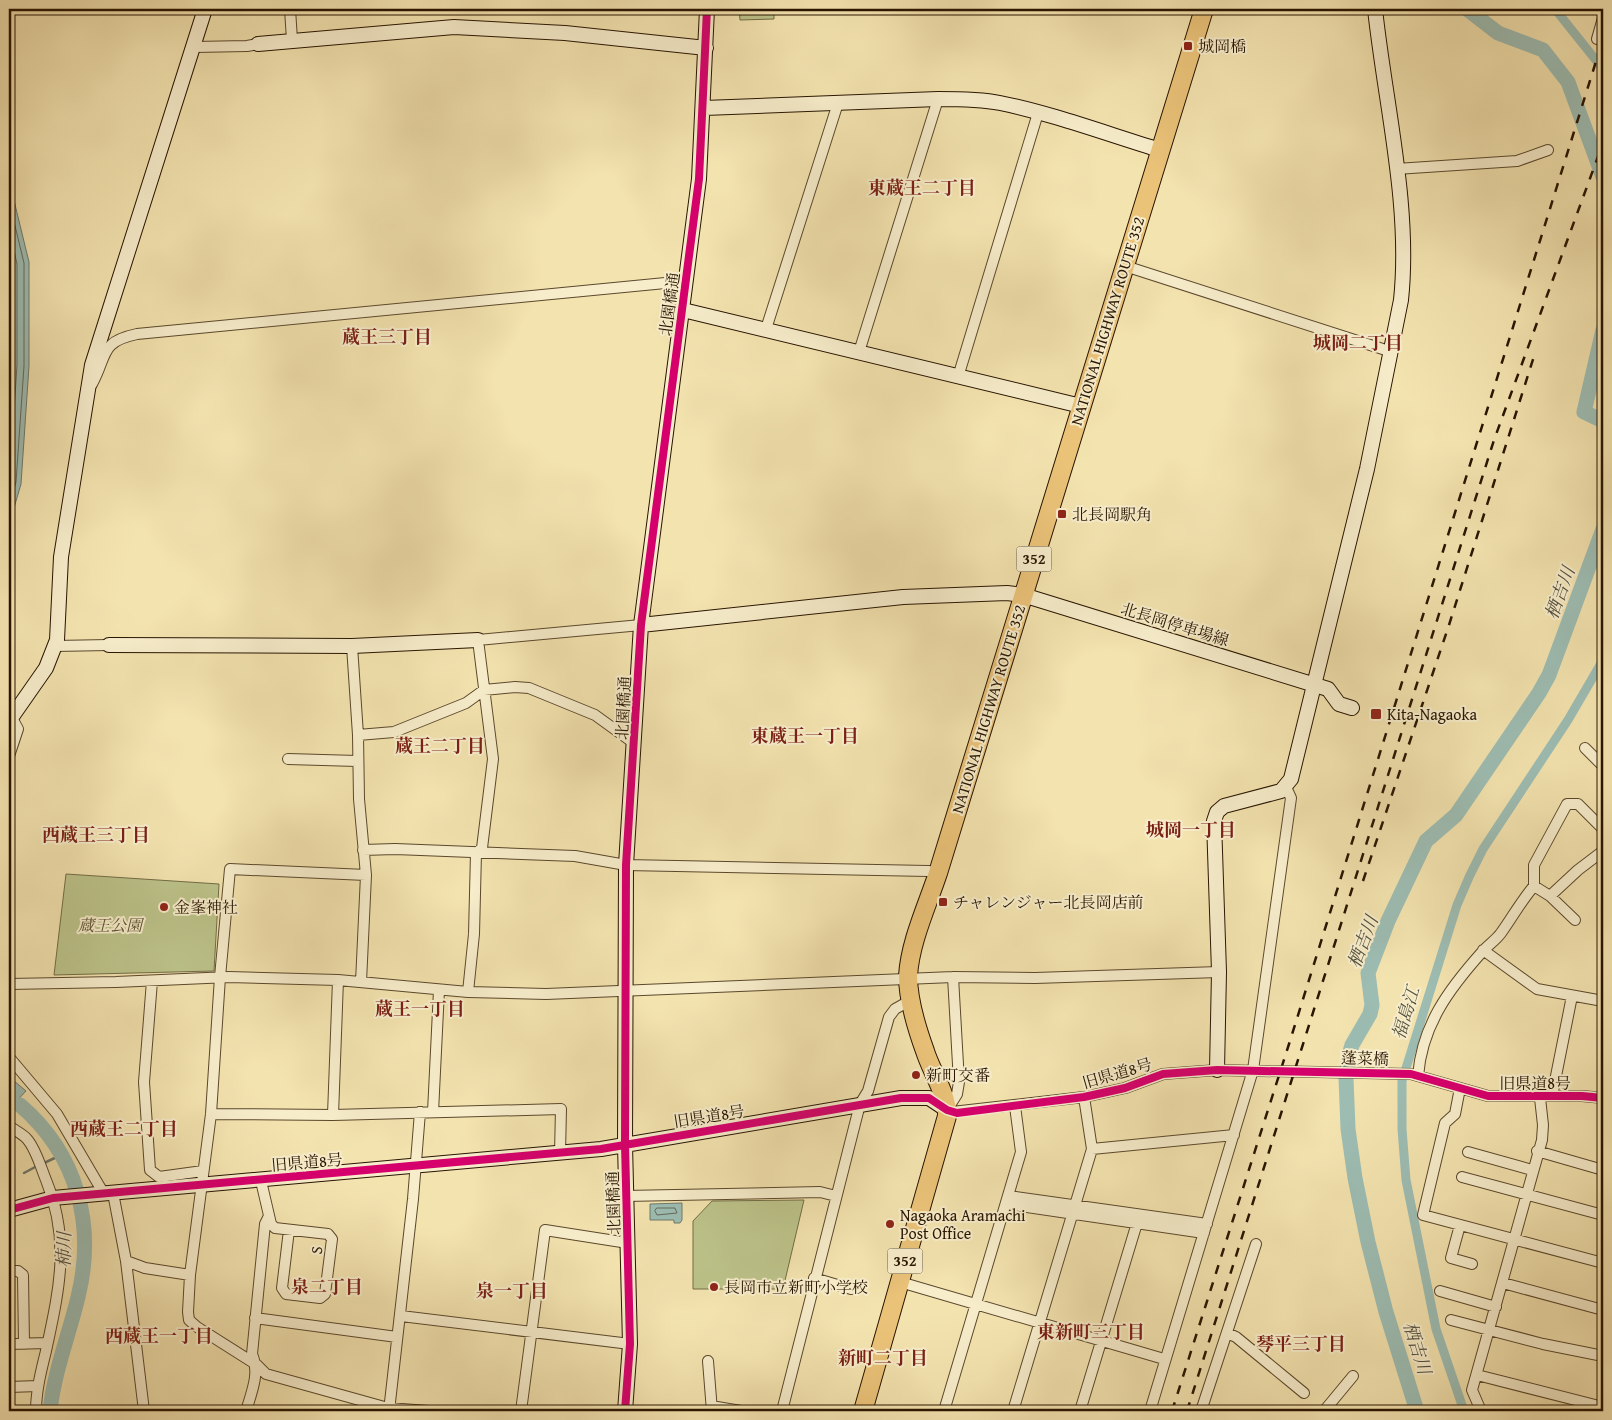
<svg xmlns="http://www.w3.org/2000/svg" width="1612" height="1420" font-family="'Gentium Book Plus','Noto Serif JP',serif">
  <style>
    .green { fill: #bcc38a; stroke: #726c45 }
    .water { fill: #9dbdb3; stroke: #6e796b }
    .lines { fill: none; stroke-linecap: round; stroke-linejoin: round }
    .shore { stroke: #62685a; stroke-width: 1 }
    .stream { stroke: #6e796b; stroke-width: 2.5 }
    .canal { stroke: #9dbdb3; stroke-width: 9 }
    .river { stroke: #9dbdb3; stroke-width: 15 }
    .street-casing { stroke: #5b482c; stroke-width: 12 }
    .secondary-casing { stroke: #281400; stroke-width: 16 }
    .highway-casing { stroke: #281400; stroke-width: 20 }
    .street { stroke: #f7edcb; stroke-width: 10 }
    .secondary { stroke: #f7edcb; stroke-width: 14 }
    .highway { stroke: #eac278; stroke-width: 18 }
    .rail { stroke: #281400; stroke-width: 2.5; stroke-dasharray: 9 9; stroke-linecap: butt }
    .cycleway-casing { stroke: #f7edcb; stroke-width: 11 }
    .cycleway { stroke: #d6006c; stroke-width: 8 }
    .poi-dot { fill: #8f2418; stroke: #f7edcb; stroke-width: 2 }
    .labels { text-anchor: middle; stroke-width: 4; stroke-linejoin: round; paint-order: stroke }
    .shield { fill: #f7edcb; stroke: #66553d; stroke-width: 1 }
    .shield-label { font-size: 15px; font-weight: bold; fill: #281400 }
    .poi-label { font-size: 16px; fill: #281400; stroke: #f7edcb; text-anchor: start }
    .street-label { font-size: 16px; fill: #281400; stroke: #f7edcb }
    .park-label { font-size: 16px; font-style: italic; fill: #5c5130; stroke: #f7edcb }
    .neighbourhood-label { font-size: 18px; font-weight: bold; fill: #7a1f14; stroke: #f7edcb }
    .water-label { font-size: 18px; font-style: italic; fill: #514f3f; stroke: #f7edcb }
  </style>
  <rect width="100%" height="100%" fill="#f3e3af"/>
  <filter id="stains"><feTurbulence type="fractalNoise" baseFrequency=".004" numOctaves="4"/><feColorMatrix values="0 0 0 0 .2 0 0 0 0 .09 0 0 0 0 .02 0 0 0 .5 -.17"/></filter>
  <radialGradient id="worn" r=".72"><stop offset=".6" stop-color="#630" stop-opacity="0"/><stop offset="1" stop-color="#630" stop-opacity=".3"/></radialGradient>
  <path class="green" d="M 739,9 L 774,9 L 774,19 L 740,20 Z
    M 66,874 L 219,884 L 214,971 L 54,975 Z
    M 804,1200 L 783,1289 L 693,1289 L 693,1221 L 712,1201 Z"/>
  <path class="water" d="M 9,180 L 29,262 L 29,366 L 21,484 L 9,525 Z
    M 13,1080 L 26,1091 L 10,1108 L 9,1082 Z
    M 682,1203 L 682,1220 L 680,1223 L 674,1223 L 674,1220 L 650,1220 L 650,1204 Z"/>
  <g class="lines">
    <path class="shore" d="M 9,201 L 24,263 L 24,366 L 16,482 L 9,508
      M 9,228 L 17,264 L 17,365 L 9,486
      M 9,260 L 9,382
      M 657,1208 L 675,1208 L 677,1213 L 657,1215 L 655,1211 Z"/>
    <path class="stream" d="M 42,1164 L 61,1155
      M 24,1173 L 37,1166"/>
    <path class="canal" d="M 1555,9 L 1603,69
      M 1464,1411 L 1436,1329 L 1406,1180 L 1402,1129 L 1402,1081 L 1457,905 L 1470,875 L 1483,849 L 1568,720 L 1603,660"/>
    <path class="river" d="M 1467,9 L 1498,33 L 1543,50 L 1568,82 L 1603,177
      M 1603,330 L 1584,412 L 1603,421
      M 20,1105 C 77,1154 96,1224 78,1297 C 69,1335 54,1372 50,1411
      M 1417,1411 L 1386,1312 L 1368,1242 L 1355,1178 L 1348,1129 L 1346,1078 L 1349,1055 L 1352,1045 L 1370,1014 L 1372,1005 L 1368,973 L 1388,921 L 1426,841 L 1456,815 L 1539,693 L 1549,675 L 1603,529"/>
    <defs>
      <path id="street" d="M 290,9 L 292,40
        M 1597,39 L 1603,18
        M 194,47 L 247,46 L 258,44
        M 1396,169 L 1517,161 L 1548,150
        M 1125,266 L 1392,352
        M 766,329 L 838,103
        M 859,352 L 938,99
        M 958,377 L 1038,113
        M 92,384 C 108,355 99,342 137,334 L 686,281
        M 55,646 L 109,645
        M 352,646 L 358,735 L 359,799 L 366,875 L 361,982
        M 358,735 L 394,732 L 466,703 L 484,690 L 515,687 L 529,688 L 595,715 L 635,744
        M 1585,748 L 1603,766
        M 9,756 L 18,729 L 12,718
        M 288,759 L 357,761
        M 363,850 L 395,849 L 575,856 L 626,865 L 928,871 L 938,873
        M 366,875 L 230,869 L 220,977 L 211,1114 L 190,1275 L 188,1312 L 189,1320 L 197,1327 L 257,1365 L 266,1374 L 388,1408 L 429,1411
        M 1534,886 L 1534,865 L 1567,804 L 1578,804 L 1603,829
        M 1550,896 L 1575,920
        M 1483,950 L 1537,989 L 1603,1001
        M 953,977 L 959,1082 L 957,1094 L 947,1110 L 952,1112 L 1084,1097 L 1125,1088 L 1163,1074 L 1217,1070 L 1411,1074 L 1488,1096 L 1582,1096 L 1603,1098
        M 152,981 L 144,1082 L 150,1170 L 159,1177 L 203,1171
        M 9,984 L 116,982 L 229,977 L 338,980 L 468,992 L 546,994 L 953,977 L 1035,978 L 1219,972
        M 468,992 L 474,934 L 476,853 L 482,848 L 493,759 L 478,640 L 641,625
        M 9,1057 L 57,1114 L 104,1194
        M 1418,1076 C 1422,1025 1449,989 1482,952 C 1488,945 1496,940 1501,933 C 1512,918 1521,901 1534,886 L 1550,896 L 1578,870 L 1603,851
        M 1460,1088 L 1455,1114 L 1445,1123 L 1423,1215 L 1603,1263
        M 1552,1096 L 1572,996
        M 433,1112 L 439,990
        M 211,1114 L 333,1115 L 561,1109 L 560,1153
        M 333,1115 L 338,980
        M 9,1126 C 14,1130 23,1134 27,1139 C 36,1149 41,1168 46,1180 C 71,1241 59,1290 46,1351 C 41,1371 36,1391 36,1411
        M 1092,1149 L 1234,1135
        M 1537,1151 L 1603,1170
        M 1468,1152 L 1532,1170
        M 1462,1177 L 1603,1215
        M 261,1181 L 271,1224 L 275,1228 L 328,1234 L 332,1239 L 325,1294 L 320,1298 L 286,1294 L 282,1288 L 289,1230
        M 113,1193 L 126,1261 L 144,1411
        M 625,1196 L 820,1192 L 836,1196
        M 1009,1196 L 1207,1224
        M 1007,1204 L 1204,1233
        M 1460,1225 L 1451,1258 L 1472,1264
        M 126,1261 L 145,1268 L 190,1275
        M 9,1271 L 18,1271 L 23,1275 L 24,1344
        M 814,1278 L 851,1289
        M 900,1282 L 1164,1359
        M 1503,1283 L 1603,1310
        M 1440,1291 L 1496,1307
        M 401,1316 L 630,1344
        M 255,1318 L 397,1337
        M 1451,1320 L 1543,1344 L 1603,1356
        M 1227,1333 L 1236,1337 L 1304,1393
        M 9,1344 L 47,1343
        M 708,1361 L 712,1411
        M 1477,1375 L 1603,1407
        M 9,1387 L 38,1386
        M 711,1406 L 741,1411
        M 246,1411 C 252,1391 260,1373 252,1354 L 265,1224 L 269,1216
        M 389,1411 L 413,1199 L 420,1112
        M 521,1411 L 545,1230 L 628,1243
        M 782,1411 L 860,1104 L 868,1091 L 889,1017 L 895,1009 L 911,1000
        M 944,1411 L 1021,1152 L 1015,1106
        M 1013,1411 L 1092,1149 L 1084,1097
        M 1080,1411 L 1137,1223
        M 1150,1411 L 1253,1070 L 1291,798 L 1286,787
        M 1201,1411 L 1256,1244
        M 1324,1411 L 1353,1376
        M 1481,1411 L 1472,1390 L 1542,1140 L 1543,1125 L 1540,1098"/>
      <path id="secondary" d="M 258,44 L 454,27 L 565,33 L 706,48
        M 704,108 L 938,99 C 958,99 980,99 1000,103 C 1054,114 1107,134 1160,150
        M 683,310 L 1081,406
        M 641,625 L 903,597 L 1007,593 L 1023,595 L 1328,689 L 1339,704 L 1352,708
        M 109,645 L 352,646 L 478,640
        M 9,721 L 46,668 L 57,640 L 61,557 L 92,365 L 205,9
        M 1217,1070 L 1219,972 L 1214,821 L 1217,812 L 1224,806 L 1281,791 L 1291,779 L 1367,469 L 1401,300 C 1411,206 1385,103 1375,9
        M 9,1210 L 53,1198 L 601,1149 L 901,1098 L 929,1098 L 947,1110
        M 625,1411 L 630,1344 L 625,1145 L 626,865 L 641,625 L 699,179 L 707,9"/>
      <path id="highway" d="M 863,1411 L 947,1116 C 948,1095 931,1071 925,1051 C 917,1029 908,1000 908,976 C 910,942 927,906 938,873 L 1204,9"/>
    </defs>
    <use href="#street" class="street-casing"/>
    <use href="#secondary" class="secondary-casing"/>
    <use href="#highway" class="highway-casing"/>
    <use href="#street" class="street"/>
    <use href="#secondary" class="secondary"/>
    <use href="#highway" class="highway"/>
    <path class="rail" d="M 1363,881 L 1449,625 L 1535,353
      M 1172,1411 L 1289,1044 L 1603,39
      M 1187,1411 L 1494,440 L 1603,143"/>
    <defs>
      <path id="cycleway" d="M 9,1210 L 53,1198 L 601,1149 L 901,1098 L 929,1098 L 947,1110 L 957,1113 L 1084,1097 L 1125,1088 L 1163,1074 L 1217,1070 L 1411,1074 L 1488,1096 L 1582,1096 L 1603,1098
        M 625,1411 L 630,1344 L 625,1145 L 626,865 L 641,625 L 699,179 L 707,9"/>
    </defs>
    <use href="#cycleway" class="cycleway-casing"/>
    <use href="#cycleway" class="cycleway"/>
  </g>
  <g class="poi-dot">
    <rect x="1183" y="41" width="10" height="10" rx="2.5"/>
    <rect x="1057" y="509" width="10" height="10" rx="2.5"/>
    <rect x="1370" y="708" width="12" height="12" rx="2.5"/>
    <rect x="938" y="897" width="10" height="10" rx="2.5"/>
    <circle cx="164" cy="907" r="5"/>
    <circle cx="916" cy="1075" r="5"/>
    <circle cx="890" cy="1224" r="5"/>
    <circle cx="714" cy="1287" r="5"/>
  </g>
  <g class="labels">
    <g class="shield">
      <rect x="1016.5" y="546.5" width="35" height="25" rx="4"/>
      <rect x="887.5" y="1248.5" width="35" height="25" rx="4"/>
    </g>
    <g class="shield-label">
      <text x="1034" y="564">352</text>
      <text x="905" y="1266">352</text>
    </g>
    <g class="poi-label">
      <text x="1198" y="52">城岡橋</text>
      <text x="1072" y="520">北長岡駅角</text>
      <text x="1387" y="720">Kita-Nagaoka</text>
      <text x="953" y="908">チャレンジャー北長岡店前</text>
      <text x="174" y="913">金峯神社</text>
      <text x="926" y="1081">新町交番</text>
      <text x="900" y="1221">Nagaoka Aramachi<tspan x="900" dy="18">Post Office</tspan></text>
      <text x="724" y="1293">長岡市立新町小学校</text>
    </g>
    <g class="street-label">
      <text transform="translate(669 304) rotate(-82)" y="6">北園橋通</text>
      <text transform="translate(1107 321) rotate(-73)" y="6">NATIONAL HIGHWAY ROUTE 352</text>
      <text transform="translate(1175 624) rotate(17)" y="6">北長岡停車場線</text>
      <text transform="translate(623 708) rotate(-87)" y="6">北園橋通</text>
      <text transform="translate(988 709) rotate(-73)" y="6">NATIONAL HIGHWAY ROUTE 352</text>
      <text transform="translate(1365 1058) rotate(2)" y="6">蓬菜橋</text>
      <text transform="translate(1117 1073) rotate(-16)" y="6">旧県道8号</text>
      <text x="1535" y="1089">旧県道8号</text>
      <text transform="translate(709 1116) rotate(-9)" y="6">旧県道8号</text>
      <text transform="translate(307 1162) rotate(-5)" y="6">旧県道8号</text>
      <text transform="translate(613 1203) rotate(-92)" y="6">北園橋通</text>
      <text transform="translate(316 1250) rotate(-82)" y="6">S</text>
    </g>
    <g class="park-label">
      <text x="110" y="931">蔵王公園</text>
    </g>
    <g class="neighbourhood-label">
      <text x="922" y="194">東蔵王二丁目</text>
      <text x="387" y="343">蔵王三丁目</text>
      <text x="1358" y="349">城岡二丁目</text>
      <text x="805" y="742">東蔵王一丁目</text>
      <text x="440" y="752">蔵王二丁目</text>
      <text x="1191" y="836">城岡一丁目</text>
      <text x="96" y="841">西蔵王三丁目</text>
      <text x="420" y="1015">蔵王一丁目</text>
      <text x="124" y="1135">西蔵王二丁目</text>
      <text x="327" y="1293">泉二丁目</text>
      <text x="512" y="1297">泉一丁目</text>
      <text x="1091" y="1338">東新町三丁目</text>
      <text x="159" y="1342">西蔵王一丁目</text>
      <text x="1301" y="1350">琴平三丁目</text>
      <text x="883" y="1364">新町二丁目</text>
    </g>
    <g class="water-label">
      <text transform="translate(1560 593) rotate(-70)" y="6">栖吉川</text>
      <text transform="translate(1363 942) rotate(-69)" y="6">栖吉川</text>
      <text transform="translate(1406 1013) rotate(-73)" y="6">福島江</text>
      <text transform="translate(64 1250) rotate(-89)" y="6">柿川</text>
      <text transform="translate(1417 1348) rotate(73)" y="6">栖吉川</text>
    </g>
  </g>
  <rect width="1612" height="1420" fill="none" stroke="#f3e3af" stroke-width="30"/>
  <rect x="10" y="10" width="1592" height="1400" fill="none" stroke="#281400" stroke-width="2.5"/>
  <rect x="15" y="15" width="1582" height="1390" fill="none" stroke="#281400"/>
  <rect width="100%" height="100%" filter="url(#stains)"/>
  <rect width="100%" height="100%" fill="url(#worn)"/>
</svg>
